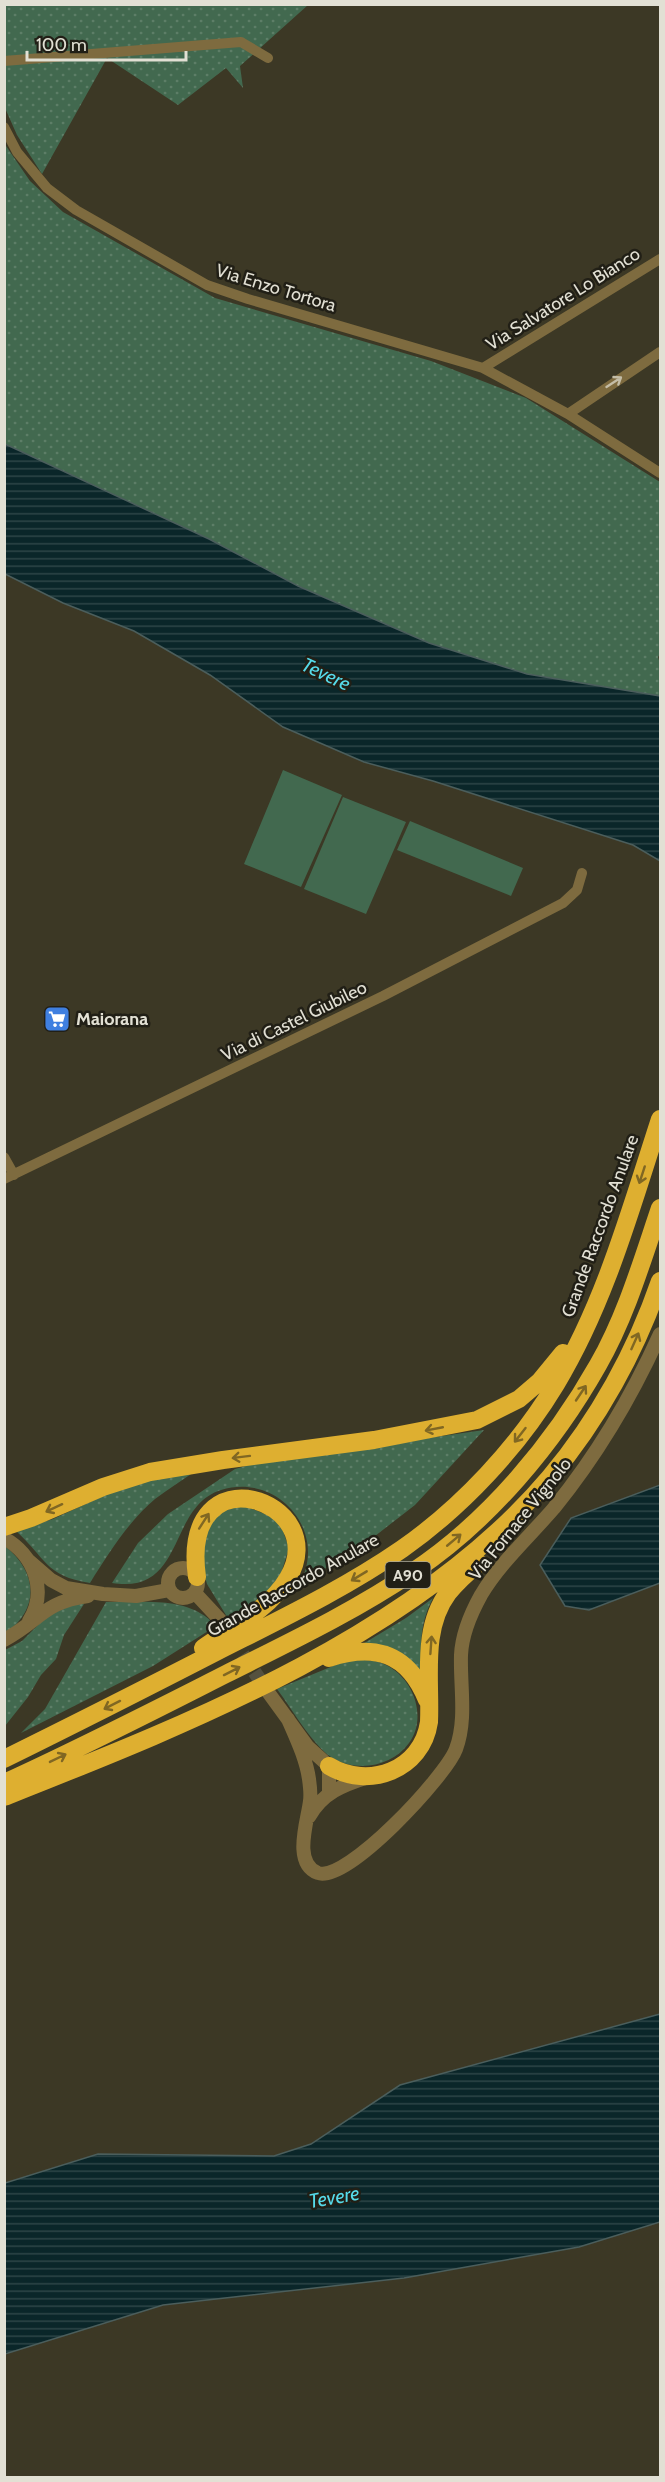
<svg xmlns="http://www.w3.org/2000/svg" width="665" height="2482" font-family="Cabin,sans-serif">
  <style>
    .grass { fill: url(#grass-dots) }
    .pitch { fill: #42694f }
    .water { fill: url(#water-rules); stroke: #4b5e5c; stroke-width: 1.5 }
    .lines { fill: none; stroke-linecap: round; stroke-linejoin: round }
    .tertiary-tunnel { stroke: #55513f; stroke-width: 14; stroke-dasharray: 14 7; stroke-linecap: butt }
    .minor { stroke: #7e6b3f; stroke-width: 10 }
    .tertiary { stroke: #7e6b3f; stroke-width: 14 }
    .motorway { stroke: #deaf30; stroke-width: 18 }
    .oneway { stroke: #c4bda7 }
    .oneway2 { stroke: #806723 }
    .labels { text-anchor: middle; stroke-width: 5; stroke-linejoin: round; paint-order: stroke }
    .shield { fill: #211f16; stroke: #a8a69b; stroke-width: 1.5 }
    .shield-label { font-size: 16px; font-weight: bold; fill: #e2e0d4 }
    .street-label { font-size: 18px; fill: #e2e0d4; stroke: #211f16 }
    .poi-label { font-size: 18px; font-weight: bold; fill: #e2e0d4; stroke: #211f16; text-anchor: start }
    .water-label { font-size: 20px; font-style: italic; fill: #56dae9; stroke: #211f16 }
  </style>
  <defs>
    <pattern id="grass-dots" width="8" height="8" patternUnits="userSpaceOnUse" patternTransform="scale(1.5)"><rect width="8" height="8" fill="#42694f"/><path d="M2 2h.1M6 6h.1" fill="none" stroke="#5d7e67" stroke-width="1.8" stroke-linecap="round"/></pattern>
    <pattern id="water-rules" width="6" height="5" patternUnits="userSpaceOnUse" patternTransform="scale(1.5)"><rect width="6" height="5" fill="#0a2629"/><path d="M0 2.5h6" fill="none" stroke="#2d4547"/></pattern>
  </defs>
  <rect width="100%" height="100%" fill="#3c3825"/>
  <path class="grass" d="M 4,5 L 308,5 L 240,66 L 243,88 L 226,68 L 178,105 L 107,58 L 42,174 L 17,135 L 5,108 Z
    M 4,143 L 30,181 L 63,212 L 215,298 L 431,361 L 526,398 L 660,482 L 660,654 L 658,657 L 660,664 L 660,696 L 527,674 L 429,643 L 298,586 L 5,445 Z
    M 484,1430 L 415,1505 L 366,1543 L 299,1585 C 329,1533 279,1472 221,1490 C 167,1507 186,1595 112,1583 L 138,1543 L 168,1514 L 235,1469 L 260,1462 Z
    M 197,1470 C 183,1480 168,1489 155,1499 C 128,1522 108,1554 90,1583 C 45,1576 46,1558 16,1531 L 53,1519 L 125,1486 Z
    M 243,1505 L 279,1520 L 289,1548 L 279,1580 L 254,1603 L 229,1620 L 207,1584 L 199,1556 L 214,1514 Z
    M 5,1546 C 37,1572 41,1608 5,1634 Z
    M 433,1598 C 419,1624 420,1649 422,1678 L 361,1645 L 406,1618 Z
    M 106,1602 C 144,1603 189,1595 216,1626 L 153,1666 L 21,1733 L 45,1709 Z
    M 74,1603 L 84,1604 L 64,1635 L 56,1659 L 41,1675 L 28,1697 L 5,1726 L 5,1650 L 22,1641 L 46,1617 Z
    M 350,1659 C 362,1660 375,1659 386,1665 C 413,1678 428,1717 409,1743 C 392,1767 356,1773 331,1757 C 311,1743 292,1709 277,1689 Z"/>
  <path class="pitch" d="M 283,770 L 342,795 L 301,887 L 244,864 Z
    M 343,797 L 406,822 L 366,914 L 304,889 Z
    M 410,821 L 523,868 L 511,896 L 397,850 Z"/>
  <path class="water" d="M 5,444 L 209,539 L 298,586 L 429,643 L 527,674 L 660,696 L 660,861 L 633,845 L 433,781 L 364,762 L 283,727 L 210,675 L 134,631 L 63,603 L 5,574 Z
    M 660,1485 L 660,1583 L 589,1610 L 565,1606 L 540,1565 L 571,1518 Z
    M 660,2014 L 660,2222 L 579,2247 L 404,2278 L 163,2305 L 5,2354 L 5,2183 L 98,2154 L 274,2156 L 311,2144 L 400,2085 Z"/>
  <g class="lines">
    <path class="tertiary-tunnel" d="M 231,1637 L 268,1692"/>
    <path class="minor" d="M 4,61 L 241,42 L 268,58
      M 4,127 L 17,152 L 47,188 L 76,210 L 207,285 L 248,299 L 483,368 L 568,414 L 660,473
      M 483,368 L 660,259
      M 568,414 L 660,352
      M 4,1157 L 14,1175
      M 4,1179 L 383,996 L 563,903 L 577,890 L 582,873"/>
    <path class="tertiary" d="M 4,1538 C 34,1555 48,1591 29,1621
      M 28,1560 L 51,1580 L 66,1588 L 103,1594 L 136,1596 L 169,1590
      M168 1583a15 15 0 1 1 30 0a15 15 0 1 1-30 0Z
      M 195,1593 L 222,1622
      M 4,1640 C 40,1621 43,1602 88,1596
      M 268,1692 L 308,1747 L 329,1766 L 329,1793
      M 288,1719 C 296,1738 306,1758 309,1779 C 310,1786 311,1794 310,1801 C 308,1820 292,1863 318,1873 C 347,1883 446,1776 456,1749 C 467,1719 460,1687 461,1655 C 462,1634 471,1613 481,1595 C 500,1563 530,1536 554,1508 C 597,1455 632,1396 660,1334
      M 309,1817 C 322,1793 343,1785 368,1777"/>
    <path class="motorway" d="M 4,1527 L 31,1518 L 103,1487 L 150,1472 L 223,1460 L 374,1440 L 477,1420 L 519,1399 L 540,1381 L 563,1353
      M 197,1577 C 179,1448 334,1500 288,1578 C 270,1609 231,1628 203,1648
      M 329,1658 C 375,1643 408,1653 427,1700
      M 4,1759 C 75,1724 146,1688 216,1652 C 279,1620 344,1589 402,1549 C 462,1507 518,1447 556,1384 C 605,1303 631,1208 660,1119
      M 329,1766 C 369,1790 422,1770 429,1722 C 431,1679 421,1629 448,1593 C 457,1582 468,1572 479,1563
      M 4,1783 C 79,1749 153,1711 226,1674 C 290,1642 355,1611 414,1571 C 489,1521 554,1443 598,1365 C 626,1316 642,1261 660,1208
      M 4,1797 C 191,1723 418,1634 550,1477 C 598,1420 636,1351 660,1281"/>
  </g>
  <defs><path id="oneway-shaft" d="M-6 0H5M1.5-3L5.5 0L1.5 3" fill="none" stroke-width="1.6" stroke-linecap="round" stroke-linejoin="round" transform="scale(1.5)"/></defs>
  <use class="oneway" href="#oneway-shaft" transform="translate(614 382) rotate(-33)"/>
  <g class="oneway2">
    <use href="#oneway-shaft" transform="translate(642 1175) rotate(108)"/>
    <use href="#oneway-shaft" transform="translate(635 1341) rotate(-66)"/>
    <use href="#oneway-shaft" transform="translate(581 1393) rotate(-56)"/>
    <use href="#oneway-shaft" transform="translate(434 1429) rotate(169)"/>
    <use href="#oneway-shaft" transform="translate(520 1435) rotate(128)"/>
    <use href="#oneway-shaft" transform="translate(241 1457) rotate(173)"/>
    <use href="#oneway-shaft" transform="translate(54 1508) rotate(155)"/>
    <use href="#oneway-shaft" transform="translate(204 1521) rotate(-57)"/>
    <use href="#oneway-shaft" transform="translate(454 1540) rotate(-40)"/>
    <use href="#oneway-shaft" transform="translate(359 1576) rotate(149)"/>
    <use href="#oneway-shaft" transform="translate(431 1645) rotate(-86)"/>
    <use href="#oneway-shaft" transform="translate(232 1671) rotate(-27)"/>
    <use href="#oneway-shaft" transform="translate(112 1705) rotate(153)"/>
    <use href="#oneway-shaft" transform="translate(58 1758) rotate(-26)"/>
  </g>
  <defs>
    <symbol id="supermarket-square" viewBox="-11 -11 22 22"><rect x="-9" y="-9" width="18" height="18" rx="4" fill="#3f7fe0" stroke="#211f16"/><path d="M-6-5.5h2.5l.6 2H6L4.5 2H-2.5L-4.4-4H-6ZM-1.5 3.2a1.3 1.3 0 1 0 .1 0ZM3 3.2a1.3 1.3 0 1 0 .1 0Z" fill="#fff"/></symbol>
  </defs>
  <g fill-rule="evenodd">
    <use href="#supermarket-square" x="42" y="1004" width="30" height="30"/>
  </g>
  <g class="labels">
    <rect class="shield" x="385.5" y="1562" width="45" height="26" rx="4.5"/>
    <g class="shield-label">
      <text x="408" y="1581">A90</text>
    </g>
    <g class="street-label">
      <text transform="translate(276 288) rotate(17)" y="6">Via Enzo Tortora</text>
      <text transform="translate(563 299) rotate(-32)" y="6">Via Salvatore Lo Bianco</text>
      <text transform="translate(294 1021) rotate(-26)" y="6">Via di Castel Giubileo</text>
      <text transform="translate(600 1226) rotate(-70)" y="6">Grande Raccordo Anulare</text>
      <text transform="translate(520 1519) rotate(-51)" y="6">Via Fornace Vignolo</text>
      <text transform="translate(293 1585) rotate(-29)" y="6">Grande Raccordo Anulare</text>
    </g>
    <g class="poi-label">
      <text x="76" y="1025">Maiorana</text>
    </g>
    <g class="water-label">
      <text transform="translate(326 674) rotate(25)" y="7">Tevere</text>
      <text transform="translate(334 2197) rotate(-10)" y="7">Tevere</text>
    </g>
  </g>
  <rect width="665" height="2482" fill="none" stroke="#e2e0d4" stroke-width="12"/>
  <path d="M27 51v9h159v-9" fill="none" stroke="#e2e0d4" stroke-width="3"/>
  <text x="36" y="51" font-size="18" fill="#e2e0d4" stroke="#211f16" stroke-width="4.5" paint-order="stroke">100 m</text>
</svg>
